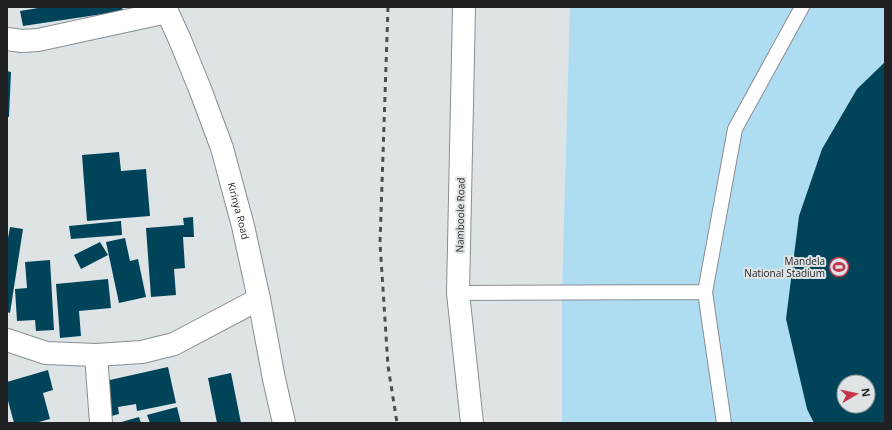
<svg xmlns="http://www.w3.org/2000/svg" width="892" height="430" font-family="'Open Sans',sans-serif">
  <style>
    .grass { fill: #aeddf2; fill-rule: evenodd }
    .building { fill: #014459; fill-rule: evenodd }
    .lines { fill: none; stroke-linecap: round; stroke-linejoin: round }
    .lane-casing { stroke: #898e91; stroke-width: 16 }
    .street-casing { stroke: #898e91; stroke-width: 24 }
    .secondary-casing { stroke: #898e91; stroke-width: 24 }
    .lane { stroke: #fff; stroke-width: 14 }
    .street { stroke: #fff; stroke-width: 22 }
    .secondary { stroke: #fff; stroke-width: 22 }
    .rail { stroke: #4d5052; stroke-width: 3; stroke-dasharray: 5 5; stroke-linecap: butt }
    .labels { text-anchor: middle; stroke-width: 4; stroke-linejoin: round; paint-order: stroke }
    .street-label { font-size: 10px; fill: #1f2122; stroke: #dee4e6 }
    .poi-label { font-size: 10px; fill: #1f2122; stroke: #dee4e6; text-anchor: end }
  </style>
  <rect width="100%" height="100%" fill="#dee4e6"/>
  <path class="grass" d="M 570,7 L 885,7 L 885,423 L 562,423 L 562,292 ZM 844,382 L 868,382 L 868,406 L 844,406 Z"/>
  <path class="building" d="M 44,7 L 122,7 L 123,11 L 23,26 L 20,11 Z
    M 885,62 L 885,423 L 814,423 L 807,409 L 786,319 L 799,216 L 822,149 L 857,89 ZM 844,382 L 868,382 L 868,406 L 844,406 Z
    M 7,71 L 11,72 L 9,117 L 7,117 Z
    M 119,152 L 121,171 L 146,169 L 150,216 L 87,221 L 82,155 Z
    M 193,217 L 194,237 L 183,237 L 185,268 L 174,269 L 176,295 L 151,297 L 146,228 L 184,225 L 183,218 Z
    M 121,221 L 122,235 L 71,239 L 69,226 Z
    M 10,227 L 23,229 L 10,313 L 7,312 L 7,244 Z
    M 125,238 L 130,261 L 138,259 L 146,297 L 119,303 L 106,242 Z
    M 100,242 L 108,255 L 81,269 L 74,255 Z
    M 50,260 L 54,330 L 36,331 L 35,320 L 17,321 L 15,289 L 27,288 L 25,262 Z
    M 108,279 L 111,308 L 79,311 L 81,336 L 60,338 L 56,284 Z
    M 168,367 L 176,403 L 137,411 L 136,404 L 118,407 L 119,414 L 108,417 L 101,382 Z
    M 48,370 L 53,390 L 43,393 L 50,419 L 39,422 L 39,423 L 14,423 L 7,397 L 7,382 Z
    M 231,373 L 241,423 L 217,423 L 208,378 Z
    M 177,407 L 181,423 L 150,423 L 147,415 Z
    M 139,417 L 141,423 L 118,423 Z"/>
  <g class="lines">
    <defs>
      <path id="lane" d="M 458,293 L 705,292
        M 724,423 L 705,292 L 735,129 L 802,7"/>
      <path id="street" d="M 7,39 L 22,41 L 38,40 L 167,12
        M 7,340 L 46,353 L 96,355 L 142,352 L 174,344 L 259,299
        M 96,355 L 101,423"/>
      <g id="secondary">
        <path id="s1" d="M 165,7 L 180,40 L 200,89 L 222,148 L 243,226 L 259,299 L 274,379 L 284,423"/>
        <path d="M 464,7 L 458,293 L 472,423"/>
      </g>
    </defs>
    <use href="#lane" class="lane-casing"/>
    <use href="#street" class="street-casing"/>
    <use href="#secondary" class="secondary-casing"/>
    <use href="#lane" class="lane"/>
    <use href="#street" class="street"/>
    <use href="#secondary" class="secondary"/>
    <path class="rail" d="M 388,7 L 380,243 L 388,366 L 397,423"/>
  </g>
  <defs>
    <symbol id="stadium-ring" viewBox="-11 -11 22 22"><circle r="9.5" fill="#dee4e6" stroke="#c5344b" stroke-width="1.5"/><path d="M0-5a6.5 5 0 1 0 0 10a6.5 5 0 1 0 0-10ZM-3.5-1.8h7v3.6h-7Z" fill="#c5344b"/></symbol>
  </defs>
  <g fill-rule="evenodd">
    <use href="#stadium-ring" x="828" y="256" width="22" height="22"/>
  </g>
  <g class="labels">
    <g class="street-label">
      <text dy="4" stroke="none"><textPath href="#s1" startOffset="217">Kirinya Road</textPath></text>
      <text transform="translate(460 215) rotate(-89)" y="4">Namboole Road</text>
    </g>
    <g class="poi-label">
      <text x="825" y="265">Mandela<tspan x="825" dy="12">National Stadium</tspan></text>
    </g>
  </g>
  <rect width="892" height="430" fill="none" stroke="#1f2122" stroke-width="16"/>
  <g transform="translate(856 394) rotate(81)"><circle r="19" fill="#dee4e6" stroke="#929698"/>
  <path d="M0-3L7 15L0 10L-7 15Z" fill="#c5344b"/>
  <text y="-6" font-size="11" font-weight="bold" text-anchor="middle" fill="#1f2122">N</text>
  </g>
</svg>
